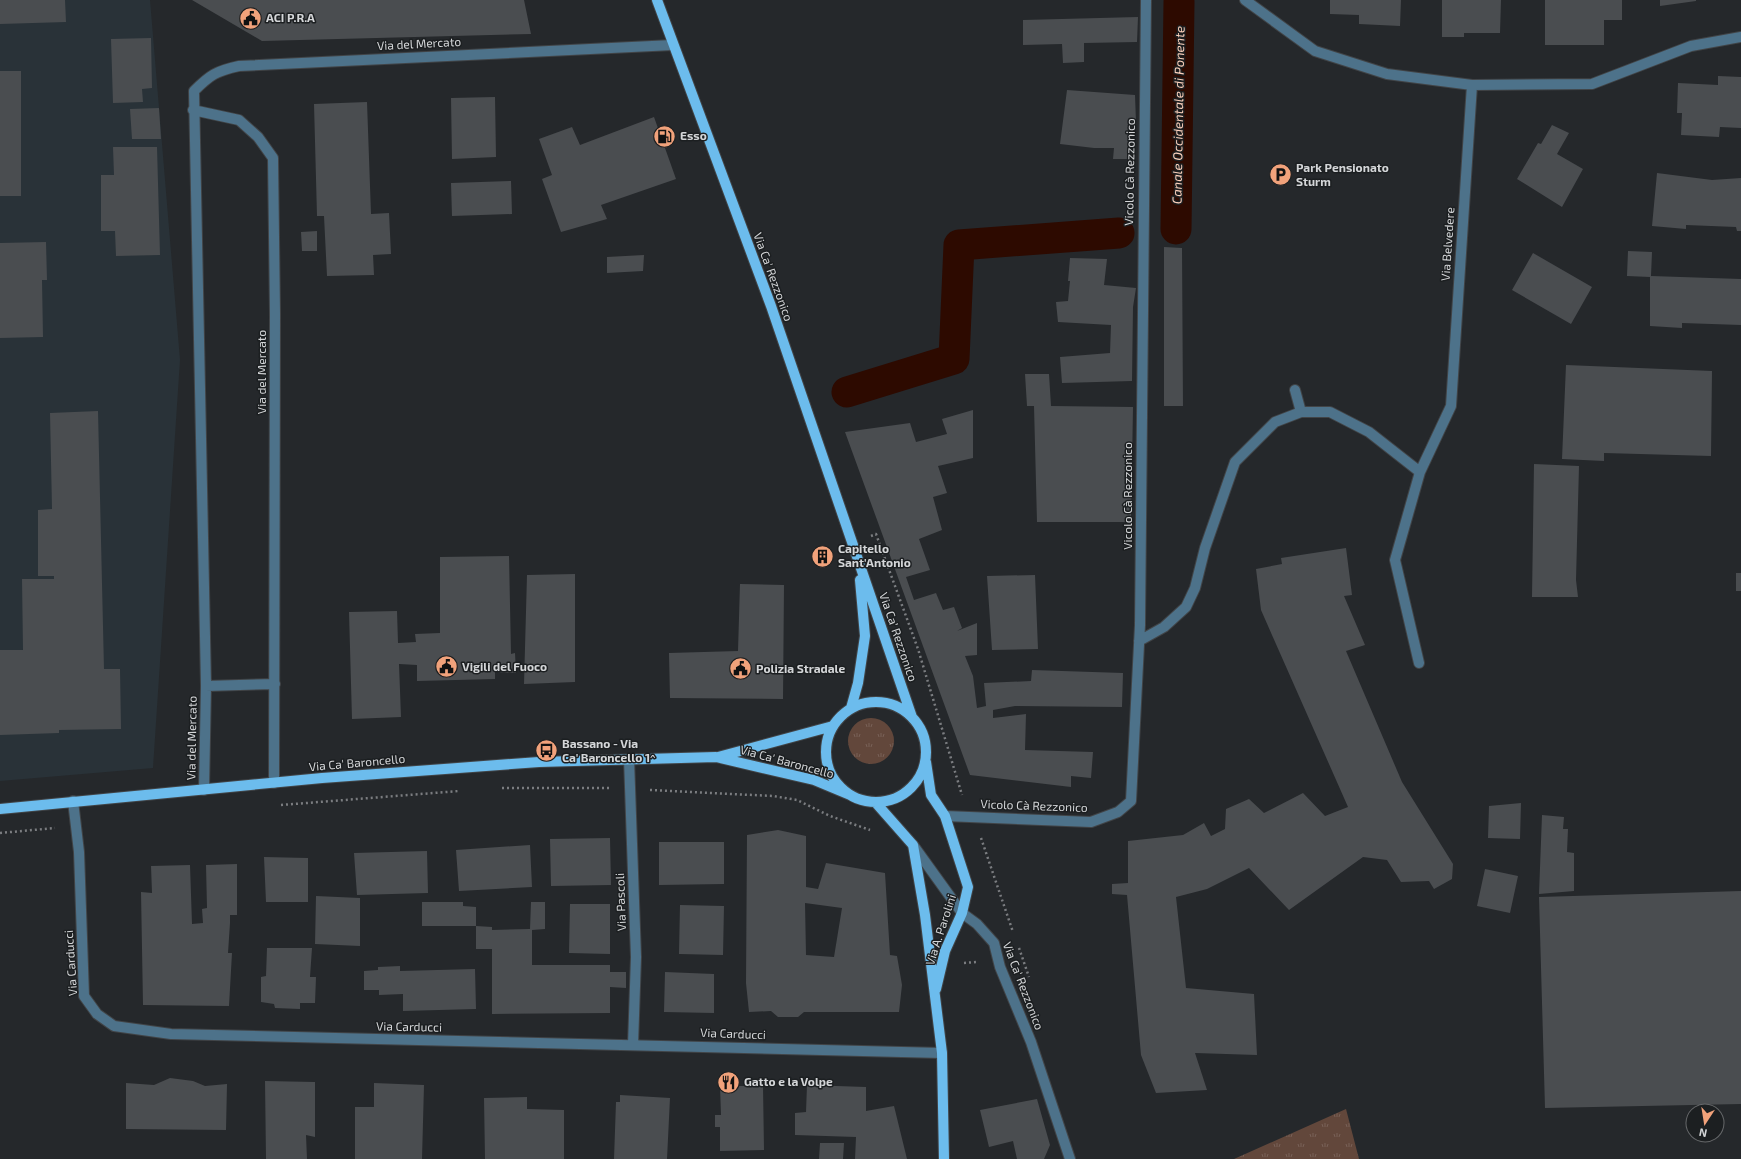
<svg xmlns="http://www.w3.org/2000/svg" width="1741" height="1159" font-family="'Exo 2',sans-serif">
  <style>
    .built { fill: #293238 }
    .grass { fill: url(#grass-tufts) }
    .lines { fill: none; stroke-linecap: round; stroke-linejoin: round }
    .canal { stroke: #2d0a00; stroke-width: 31 }
    .building { fill: #4a4d50; fill-rule: evenodd }
    .minor-casing { stroke: #414447; stroke-width: 12 }
    .major-casing { stroke: #414447; stroke-width: 12 }
    .path { stroke: #7b7d80; stroke-width: 2.5; stroke-dasharray: 2 3; stroke-linecap: butt }
    .minor { stroke: #4d728a; stroke-width: 10 }
    .major { stroke: #6cbced; stroke-width: 10 }
    .labels { text-anchor: middle; stroke-width: 3; stroke-linejoin: round; paint-order: stroke }
    .poi-label { font-size: 12px; font-weight: bold; fill: #d4d6d8; stroke: #1c1f21; text-anchor: start }
    .street-label { font-size: 12px; fill: #d4d6d8; stroke: #1c1f21 }
    .water-label { font-size: 13px; font-style: italic; fill: #fdd1bc; stroke: #1c1f21 }
  </style>
  <defs>
    <pattern id="grass-tufts" width="24" height="20" patternUnits="userSpaceOnUse"><rect width="24" height="20" fill="#62473b"/><path d="M3 7l-1-3M5 7V3M7 7l1-3M15 17l-1-3M17 17v-4M19 17l1-3" fill="none" stroke="#786157"/></pattern>
  </defs>
  <rect width="100%" height="100%" fill="#25282b"/>
  <path class="built" d="M 0,0 L 150,0 L 180,360 L 153,768 L 0,781 Z"/>
  <path class="grass" d="M848 741a23 23 0 1 1 46 0a23 23 0 1 1-46 0Z
    M 1346,1109 L 1359,1159 L 1234,1159 Z"/>
  <g class="lines">
    <path class="canal" d="M 1176,229 L 1179,2
      M 847,392 L 954,359 L 959,245 L 1119,233"/>
  </g>
  <path class="building" d="M 0,0 L 65,0 L 66,22 L 0,24 Z
    M 192,0 L 524,0 L 531,34 L 262,41 Z
    M 1330,0 L 1401,0 L 1400,26 L 1359,24 L 1359,15 L 1330,14 Z
    M 1442,0 L 1501,0 L 1500,33 L 1464,33 L 1464,37 L 1442,37 Z
    M 1545,0 L 1622,0 L 1622,20 L 1604,20 L 1604,45 L 1545,45 Z
    M 1660,0 L 1696,0 L 1696,1 L 1660,6 Z
    M 1138,17 L 1137,42 L 1084,43 L 1084,62 L 1063,63 L 1062,44 L 1023,45 L 1023,20 Z
    M 151,38 L 152,88 L 142,89 L 143,102 L 113,103 L 111,39 Z
    M 0,71 L 21,71 L 21,196 L 0,196 Z
    M 1718,76 L 1741,77 L 1741,128 L 1720,127 L 1719,137 L 1681,135 L 1682,113 L 1677,113 L 1678,83 L 1718,85 Z
    M 1067,90 L 1135,95 L 1136,122 L 1130,122 L 1128,159 L 1113,159 L 1114,148 L 1094,148 L 1060,144 Z
    M 495,97 L 496,157 L 452,159 L 451,98 Z
    M 367,102 L 371,214 L 389,213 L 391,254 L 373,255 L 374,275 L 327,276 L 324,216 L 317,216 L 314,104 Z
    M 159,108 L 161,139 L 132,139 L 130,109 Z
    M 654,117 L 676,179 L 601,205 L 607,219 L 561,232 L 542,179 L 552,175 L 539,139 L 572,127 L 580,145 Z
    M 1552,125 L 1569,133 L 1557,154 L 1583,169 L 1562,207 L 1517,179 L 1538,143 L 1541,144 Z
    M 113,147 L 157,147 L 160,255 L 116,256 L 115,231 L 101,231 L 101,175 L 114,175 Z
    M 1657,173 L 1712,180 L 1741,178 L 1741,231 L 1737,231 L 1736,227 L 1686,225 L 1686,229 L 1652,226 Z
    M 511,181 L 512,214 L 452,216 L 451,183 Z
    M 317,231 L 317,251 L 302,251 L 301,232 Z
    M 46,242 L 47,280 L 42,280 L 43,337 L 0,338 L 0,243 Z
    M 1164,247 L 1182,248 L 1183,406 L 1164,406 Z
    M 1628,251 L 1652,252 L 1651,276 L 1741,279 L 1741,325 L 1682,323 L 1682,328 L 1650,326 L 1650,277 L 1627,276 Z
    M 1533,253 L 1592,287 L 1571,324 L 1512,290 Z
    M 644,255 L 643,271 L 607,273 L 607,257 Z
    M 1070,258 L 1107,259 L 1104,285 L 1136,288 L 1133,307 L 1132,381 L 1062,383 L 1060,357 L 1110,353 L 1111,325 L 1058,322 L 1056,302 L 1068,301 L 1070,281 L 1068,281 Z
    M 1566,365 L 1712,371 L 1711,456 L 1604,453 L 1604,461 L 1562,459 Z
    M 1025,374 L 1049,374 L 1051,406 L 1133,407 L 1131,522 L 1037,522 L 1034,406 L 1027,406 Z
    M 973,410 L 973,458 L 938,466 L 947,493 L 933,497 L 942,530 L 919,539 L 930,570 L 906,577 L 914,600 L 936,593 L 943,610 L 954,607 L 962,628 L 957,631 L 977,623 L 977,655 L 965,656 L 973,676 L 977,708 L 986,706 L 984,683 L 1031,681 L 1032,670 L 1123,673 L 1122,707 L 1015,706 L 993,710 L 993,718 L 1026,714 L 1025,750 L 1093,752 L 1091,778 L 1071,776 L 1071,787 L 970,775 L 845,432 L 910,423 L 916,442 L 947,434 L 942,419 Z
    M 98,411 L 104,669 L 120,669 L 121,729 L 59,730 L 59,733 L 0,735 L 0,650 L 23,650 L 22,579 L 54,579 L 54,576 L 38,576 L 38,510 L 52,509 L 50,413 Z
    M 1534,464 L 1579,466 L 1576,580 L 1578,597 L 1532,597 Z
    M 824,547 L 828,563 L 820,565 L 816,549 Z
    M 1346,548 L 1352,595 L 1344,596 L 1365,645 L 1346,651 L 1402,782 L 1453,864 L 1452,879 L 1434,889 L 1429,881 L 1401,882 L 1387,860 L 1363,857 L 1289,910 L 1249,868 L 1207,889 L 1176,897 L 1186,988 L 1254,994 L 1257,1055 L 1195,1053 L 1207,1090 L 1156,1093 L 1141,1055 L 1127,895 L 1112,894 L 1112,884 L 1128,883 L 1128,841 L 1183,835 L 1204,823 L 1211,836 L 1225,829 L 1226,809 L 1249,799 L 1264,813 L 1303,793 L 1325,816 L 1348,807 L 1261,610 L 1256,569 L 1282,564 L 1281,558 Z
    M 509,556 L 511,654 L 515,653 L 516,673 L 495,672 L 495,679 L 417,681 L 417,665 L 399,664 L 401,717 L 352,719 L 349,612 L 397,611 L 398,643 L 416,642 L 415,634 L 440,633 L 440,557 Z
    M 1736,573 L 1741,573 L 1741,591 L 1736,591 Z
    M 575,574 L 575,682 L 524,684 L 527,575 Z
    M 1035,575 L 1038,649 L 992,650 L 987,576 Z
    M 740,584 L 784,585 L 783,699 L 670,698 L 669,653 L 738,651 Z
    M 1521,803 L 1520,839 L 1488,838 L 1489,806 Z
    M 1542,815 L 1564,817 L 1563,829 L 1568,829 L 1567,852 L 1574,853 L 1574,891 L 1539,894 Z
    M 778,830 L 806,836 L 806,887 L 818,889 L 826,863 L 885,873 L 890,955 L 897,956 L 902,985 L 899,1012 L 804,1012 L 798,1017 L 778,1017 L 771,1011 L 749,1012 L 746,983 L 747,835 ZM 805,903 L 842,908 L 834,957 L 806,955 Z
    M 610,838 L 611,885 L 551,886 L 550,839 Z
    M 659,842 L 724,842 L 724,884 L 659,885 Z
    M 530,845 L 532,887 L 459,891 L 456,850 Z
    M 427,851 L 428,893 L 357,895 L 354,853 Z
    M 264,857 L 308,858 L 308,902 L 266,902 Z
    M 237,864 L 237,915 L 230,915 L 230,923 L 228,953 L 232,953 L 229,1006 L 143,1005 L 141,892 L 152,893 L 151,866 L 190,865 L 192,924 L 203,923 L 202,909 L 207,908 L 206,865 Z
    M 1485,869 L 1518,876 L 1510,913 L 1477,906 Z
    M 1741,891 L 1741,1104 L 1545,1108 L 1539,897 Z
    M 316,896 L 360,898 L 360,946 L 315,944 Z
    M 422,902 L 463,902 L 463,906 L 476,907 L 476,926 L 422,926 Z
    M 531,902 L 545,902 L 545,929 L 532,930 L 532,965 L 610,965 L 610,972 L 626,972 L 626,988 L 610,987 L 610,1013 L 492,1014 L 492,949 L 476,949 L 476,926 L 492,927 L 492,930 L 530,929 Z
    M 570,904 L 610,904 L 610,954 L 569,953 Z
    M 680,905 L 724,906 L 723,955 L 679,954 Z
    M 267,948 L 312,948 L 310,977 L 316,977 L 315,1003 L 300,1003 L 300,1009 L 275,1008 L 274,1004 L 261,1002 L 261,977 L 266,976 Z
    M 400,966 L 400,971 L 475,969 L 476,1009 L 403,1011 L 403,994 L 379,995 L 379,990 L 364,990 L 364,971 L 378,970 L 378,967 Z
    M 665,972 L 714,974 L 714,1013 L 664,1012 Z
    M 170,1078 L 193,1081 L 205,1086 L 227,1084 L 226,1130 L 126,1129 L 126,1083 L 154,1085 Z
    M 265,1081 L 315,1082 L 315,1137 L 306,1135 L 307,1159 L 266,1159 Z
    M 374,1083 L 424,1085 L 422,1159 L 355,1159 L 355,1107 L 374,1107 Z
    M 807,1085 L 866,1087 L 866,1111 L 894,1106 L 907,1159 L 855,1159 L 856,1137 L 795,1135 L 795,1113 L 806,1112 Z
    M 720,1086 L 763,1086 L 764,1150 L 720,1151 L 720,1127 L 715,1127 L 715,1115 L 721,1115 Z
    M 620,1095 L 670,1098 L 667,1159 L 614,1159 L 616,1102 L 620,1102 Z
    M 527,1097 L 527,1109 L 564,1110 L 564,1159 L 485,1159 L 484,1098 Z
    M 1037,1099 L 1050,1145 L 1044,1159 L 1017,1159 L 1013,1141 L 989,1147 L 980,1110 Z
    M 820,1143 L 844,1143 L 843,1159 L 819,1159 Z"/>
  <g class="lines">
    <defs>
      <path id="minor" d="M 1245,0 L 1315,51 L 1387,74 L 1472,85 L 1592,84 L 1691,46 L 1741,37
        M 193,110 L 239,120 L 258,137 L 273,158 L 275,314 L 274,783
        M 1295,390 L 1301,412
        M 1139,641 L 1164,627 L 1186,607 L 1195,588 L 1205,548 L 1235,462 L 1275,422 L 1301,412 L 1330,412 L 1369,432 L 1420,472
        M 1419,663 L 1395,560 L 1420,472 L 1451,406 L 1472,85
        M 206,686 L 275,684
        M 629,759 L 636,957 L 633,1045
        M 204,790 L 206,686 L 194,91 C 210,75 216,71 239,66 L 673,45
        M 73,801 L 79,852 L 84,996 L 97,1014 L 114,1026 L 171,1034 L 942,1053
        M 945,816 L 1091,822 L 1118,812 L 1131,801 L 1140,625 L 1146,0
        M 913,845 L 962,913 L 977,924 L 994,943 L 1000,967 L 1031,1042 L 1070,1159"/>
      <path id="major" d="M 657,0 L 771,306 L 912,717
        M826 752a50 50 0 1 1 100 0a50 50 0 1 1-100 0Z
        M 851,708 L 858,683 L 865,636 L 860,580
        M 718,757 L 833,726
        M 926,762 L 931,795 L 945,816 L 968,887 L 962,913 L 945,951 L 936,989
        M 876,803 L 913,845 L 925,915 L 942,1053 L 944,1159
        M 0,809 L 322,778 L 539,762 L 716,757 L 814,780 L 850,795"/>
    </defs>
    <use href="#minor" class="minor-casing"/>
    <use href="#major" class="major-casing"/>
    <path class="path" d="M 871,536 L 876,534 L 918,649 L 962,795
      M 502,788 L 609,788
      M 650,790 L 773,796 L 797,800 L 830,816 L 870,830
      M 281,805 L 459,791
      M 0,833 L 55,828
      M 981,838 L 1013,932
      M 1019,948 L 1029,977
      M 964,963 L 977,962"/>
    <use href="#minor" class="minor"/>
    <use href="#major" class="major"/>
  </g>
  <defs>
    <symbol id="civic-disc" viewBox="-11 -11 22 22"><circle r="9.5" fill="#f1a27b" stroke="#1c1f21"/><path d="M-.6-6.5H3V-4.5H.6V-3L4-1V1h2V6H-6V1h2V-1L-.6-3ZM-1.2 2.5V6h2.4V2.5Z" fill="#111"/></symbol>
    <symbol id="fuel-disc" viewBox="-11 -11 22 22"><circle r="9.5" fill="#f1a27b" stroke="#1c1f21"/><path d="M-5.5-6h7V0h2V4h1.3V-2.5L3-4.5l.8-.8L6-3V5H2.5V1h-1V6h-7ZM-4.2-4.7v3.2H.2V-4.7Z" fill="#111"/></symbol>
    <symbol id="parking-disc" viewBox="-11 -11 22 22"><circle r="9.5" fill="#f1a27b" stroke="#1c1f21"/><path d="M-3.5-5.5H1a3.5 3.5 0 0 1 0 7H-1V5.5H-3.5ZM-1-3.4V-.6H.8a1.4 1.4 0 0 0 0-2.8Z" fill="#111"/></symbol>
    <symbol id="building-disc" viewBox="-11 -11 22 22"><circle r="9.5" fill="#f1a27b" stroke="#1c1f21"/><path d="M-4-6H4V6H1V3H-1V6H-4ZM-2.5-4.3h1.7v1.8h-1.7ZM.8-4.3h1.7v1.8H.8ZM-2.5-1h1.7V.8h-1.7ZM.8-1h1.7V.8H.8Z" fill="#111"/></symbol>
    <symbol id="bus-disc" viewBox="-11 -11 22 22"><circle r="9.5" fill="#f1a27b" stroke="#1c1f21"/><path d="M-5-6H5V4H4V6H2V4H-2V6H-4V4H-5ZM-3.5-4V0h7V-4ZM-3.5 1.2v1.5H-2V1.2ZM2 1.2v1.5H3.5V1.2Z" fill="#111"/></symbol>
    <symbol id="restaurant-disc" viewBox="-11 -11 22 22"><circle r="9.5" fill="#f1a27b" stroke="#1c1f21"/><path d="M-5-6h1v4h1v-4h1v4h1v-4h1v5L-1.5 .5V6h-2V.5L-5-1ZM5-6V6H3V1.5H1.5Q1.5-4 5-6Z" fill="#111"/></symbol>
  </defs>
  <g fill-rule="evenodd">
    <use href="#civic-disc" x="238" y="6" width="25" height="25"/>
    <use href="#fuel-disc" x="652" y="124" width="25" height="25"/>
    <use href="#parking-disc" x="1268" y="162" width="25" height="25"/>
    <use href="#building-disc" x="810" y="544" width="25" height="25"/>
    <use href="#civic-disc" x="434" y="654" width="25" height="25"/>
    <use href="#civic-disc" x="728" y="656" width="25" height="25"/>
    <use href="#bus-disc" x="534" y="738" width="25" height="25"/>
    <use href="#restaurant-disc" x="716" y="1070" width="25" height="25"/>
  </g>
  <g class="labels">
    <g class="poi-label">
      <text x="266" y="22">ACI P.R.A</text>
      <text x="680" y="140">Esso</text>
      <text x="1296" y="172">Park Pensionato<tspan x="1296" dy="14">Sturm</tspan></text>
      <text x="838" y="553">Capitello<tspan x="838" dy="14">Sant'Antonio</tspan></text>
      <text x="462" y="671">Vigili del Fuoco</text>
      <text x="756" y="673">Polizia Stradale</text>
      <text x="562" y="748">Bassano - Via<tspan x="562" dy="14">Ca' Baroncello 1^</tspan></text>
      <text x="744" y="1086">Gatto e la Volpe</text>
    </g>
    <g class="street-label">
      <text transform="translate(419 44) rotate(-3)" y="4">Via del Mercato</text>
      <text transform="translate(1130 172) rotate(-89)" y="4">Vicolo Cà Rezzonico</text>
      <text transform="translate(1448 244) rotate(-86)" y="4">Via Belvedere</text>
      <text transform="translate(773 277) rotate(70)" y="4">Via Ca' Rezzonico</text>
      <text transform="translate(262 372) rotate(-90)" y="4">Via del Mercato</text>
      <text transform="translate(1128 496) rotate(-90)" y="4">Vicolo Cà Rezzonico</text>
      <text transform="translate(898 637) rotate(71)" y="4">Via Ca' Rezzonico</text>
      <text transform="translate(192 738) rotate(-89)" y="4">Via del Mercato</text>
      <text transform="translate(787 762) rotate(15)" y="4">Via Ca' Baroncello</text>
      <text transform="translate(357 763) rotate(-5)" y="4">Via Ca' Baroncello</text>
      <text transform="translate(1034 806) rotate(2)" y="4">Vicolo Cà Rezzonico</text>
      <text transform="translate(621 902) rotate(-92)" y="4">Via Pascoli</text>
      <text transform="translate(941 930) rotate(-72)" y="4">Via A. Parolini</text>
      <text transform="translate(71 963) rotate(-94)" y="4">Via Carducci</text>
      <text transform="translate(1023 986) rotate(69)" y="4">Via Ca' Rezzonico</text>
      <text transform="translate(409 1027) rotate(1)" y="4">Via Carducci</text>
      <text transform="translate(733 1034) rotate(2)" y="4">Via Carducci</text>
    </g>
    <g class="water-label">
      <text transform="translate(1178 115) rotate(-89)" y="5">Canale Occidentale di Ponente</text>
    </g>
  </g>
  <g transform="translate(1705 1123) rotate(192)"><circle r="19" fill="#1c1f21" stroke="#66686a"/>
  <path d="M0-3L7 15L0 10L-7 15Z" fill="#f1a27b"/>
  <text y="-6" font-size="11" font-weight="bold" text-anchor="middle" fill="#d4d6d8">N</text>
  </g>
</svg>
